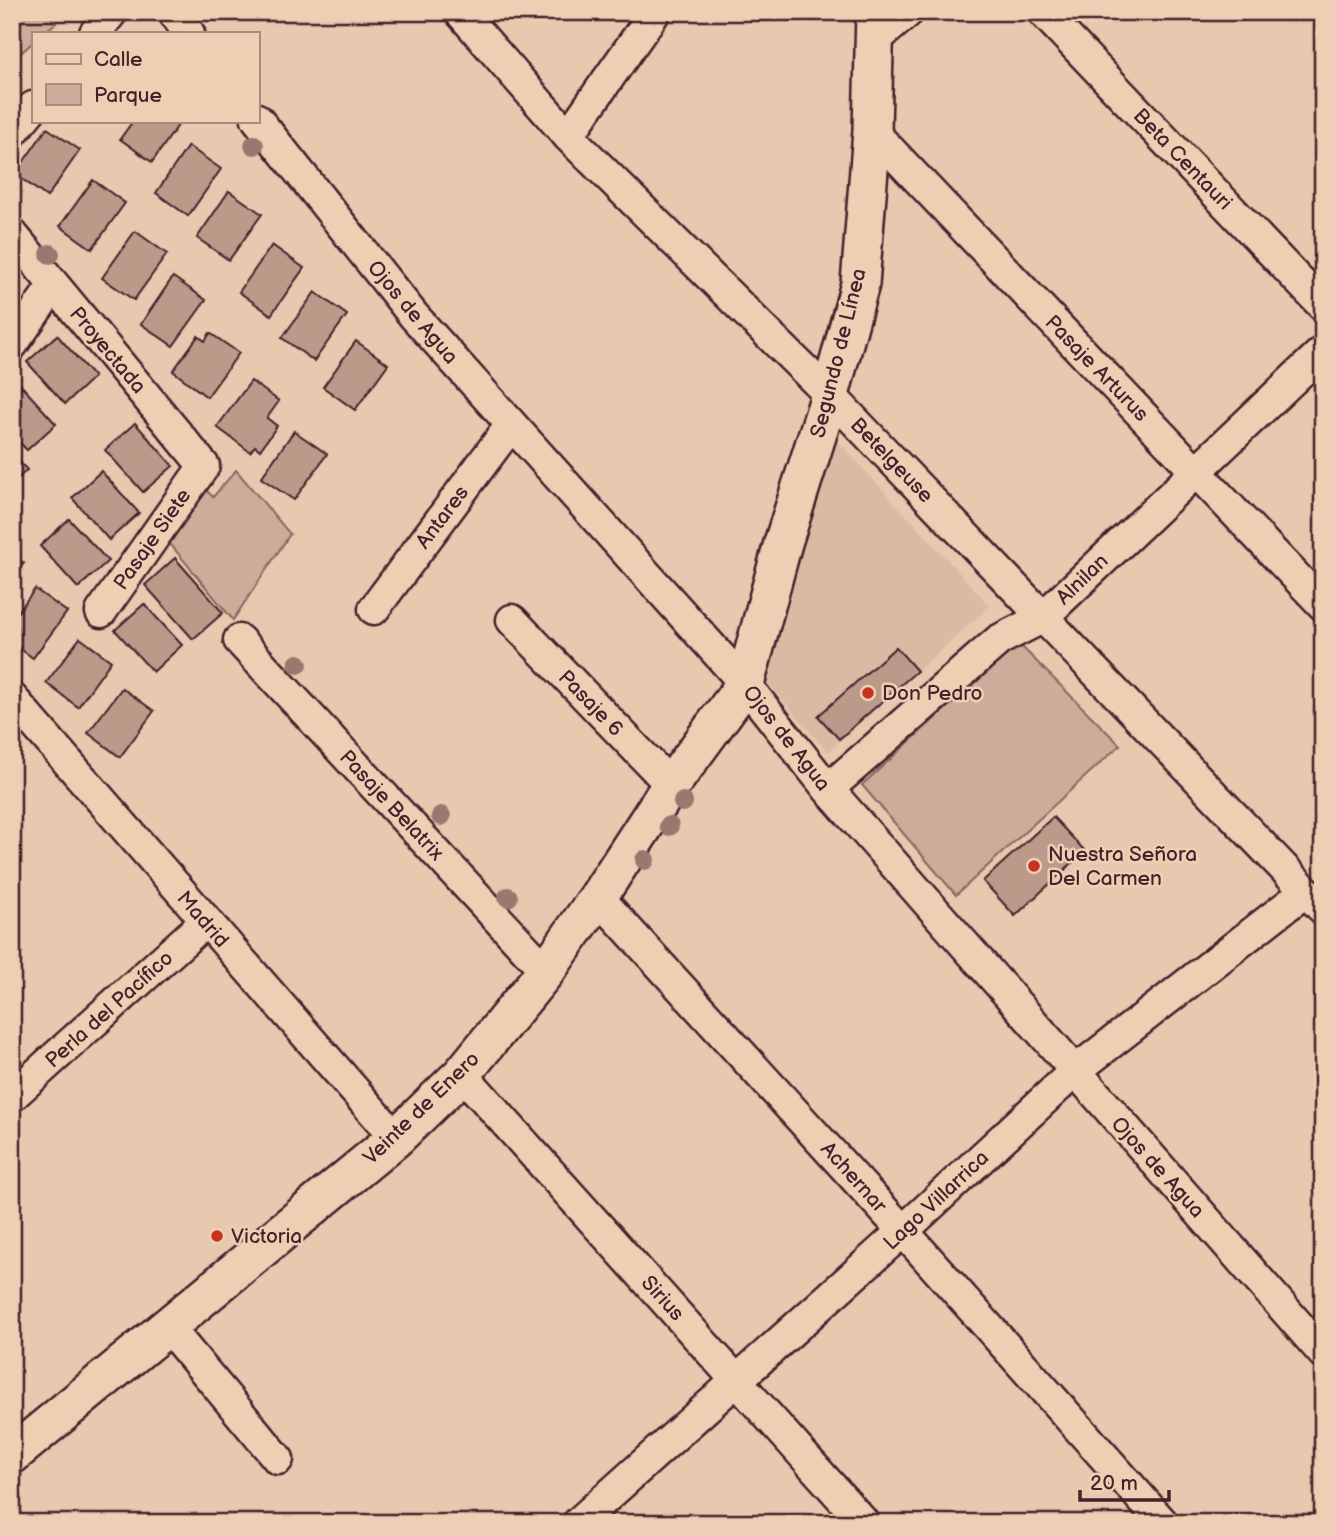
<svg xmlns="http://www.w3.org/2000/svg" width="1335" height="1535" font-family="'Balsamiq Sans',sans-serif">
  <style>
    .built { fill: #d9bba4 }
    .green { fill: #ccad99; stroke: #8b6662; stroke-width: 2 }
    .building { fill: #bb9a8a; stroke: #4a1f2b; stroke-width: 2 }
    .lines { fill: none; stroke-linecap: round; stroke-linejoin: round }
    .minor-casing { stroke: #4a1f2b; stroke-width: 35 }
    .major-casing { stroke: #4a1f2b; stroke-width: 42 }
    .minor { stroke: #edd0b4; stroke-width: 30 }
    .major { stroke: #edd0b4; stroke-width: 37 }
    .tree { fill: #9b7770 }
    .poi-dot { fill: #c8321e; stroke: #edd0b4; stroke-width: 2.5 }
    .labels { text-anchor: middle; stroke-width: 5; stroke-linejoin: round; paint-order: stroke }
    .street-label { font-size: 21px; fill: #4a1f2b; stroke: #edd0b4 }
    .poi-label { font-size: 21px; fill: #4a1f2b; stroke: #edd0b4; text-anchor: start }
  </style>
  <rect width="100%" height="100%" fill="#e6c9af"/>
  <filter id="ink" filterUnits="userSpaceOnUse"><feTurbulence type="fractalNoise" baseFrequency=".0143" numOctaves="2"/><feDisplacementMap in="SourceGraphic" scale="14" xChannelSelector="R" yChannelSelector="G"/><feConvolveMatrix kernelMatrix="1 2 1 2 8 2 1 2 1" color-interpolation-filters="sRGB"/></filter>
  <g filter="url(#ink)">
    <path class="built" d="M 832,435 L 990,606 L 828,752 L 759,673 Z"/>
    <path class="green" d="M 12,12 L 47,12 L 56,23 L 43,33 L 33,33 L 33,42 L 12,61 Z
      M 236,470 L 290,534 L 233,620 L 166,539 L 201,485 L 213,497 Z
      M 1018,643 L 1120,745 L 956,895 L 862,785 Z"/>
    <path class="building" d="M 133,121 L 181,121 L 152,162 L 120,139 Z
      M 47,128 L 80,150 L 47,197 L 15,174 Z
      M 188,146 L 221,169 L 188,216 L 156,193 Z
      M 93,180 L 125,203 L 92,249 L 60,226 Z
      M 229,191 L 262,214 L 229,260 L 197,238 Z
      M 135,231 L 167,254 L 134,300 L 102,278 Z
      M 272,245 L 304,268 L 271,315 L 239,292 Z
      M 173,277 L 206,300 L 173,346 L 141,324 Z
      M 315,292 L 347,315 L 314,361 L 282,338 Z
      M 210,333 L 239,353 L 207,397 L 173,371 L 198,336 L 205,341 Z
      M 57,335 L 94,377 L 65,404 L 27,362 Z
      M 356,341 L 388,364 L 355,410 L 323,387 Z
      M 251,381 L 279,401 L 267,418 L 277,426 L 260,450 L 255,446 L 250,452 L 217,427 Z
      M 18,382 L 56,424 L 27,450 L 12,435 L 12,387 Z
      M 135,423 L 173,466 L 143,492 L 105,450 Z
      M 294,431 L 327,454 L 294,500 L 261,478 Z
      M 12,454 L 27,470 L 12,484 Z
      M 101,471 L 139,513 L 109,540 L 72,498 Z
      M 69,519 L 108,561 L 78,588 L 40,546 Z
      M 12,555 L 24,563 L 12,579 Z
      M 175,558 L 223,613 L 193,639 L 145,585 Z
      M 35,589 L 67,612 L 33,658 L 12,643 L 12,620 Z
      M 144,604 L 182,645 L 153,672 L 115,630 Z
      M 80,638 L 111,661 L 78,707 L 46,683 Z
      M 896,647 L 917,671 L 839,739 L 818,716 Z
      M 122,688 L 154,711 L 120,757 L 88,733 Z
      M 1053,817 L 1085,851 L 1015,916 L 983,881 Z"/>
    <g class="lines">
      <defs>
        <path id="minor" d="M 173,12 L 189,33
          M 460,12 L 568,136 L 830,395 L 1323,909
          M 1043,12 L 1323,306
          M 95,33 L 112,12
          M 874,41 L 908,12
          M 257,119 L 414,316 L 745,684 L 828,789 L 1323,1353
          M 872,131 L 1323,605
          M 12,133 L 33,107
          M 568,136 L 655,12
          M 12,234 L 204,466 L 101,612
          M 12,345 L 54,285
          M 374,609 L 511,425
          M 512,620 L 671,785
          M 239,640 L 546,971
          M 12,698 L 396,1138
          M 828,789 L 999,640 L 1042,618 L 1323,351
          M 598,897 L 903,1231 L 1163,1523
          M 462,1074 L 864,1523
          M 12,1096 L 206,921
          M 167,1326 L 278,1459
          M 578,1523 L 903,1231 L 1074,1072 L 1306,891"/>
        <path id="major" d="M 12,1455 L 396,1138 L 462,1074 L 546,971 L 598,897 L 671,785 L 745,684 L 783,543 L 830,395 L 860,284 L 872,131 L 875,12"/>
      </defs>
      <use href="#minor" class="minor-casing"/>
      <use href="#major" class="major-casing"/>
      <use href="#minor" class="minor"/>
      <use href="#major" class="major"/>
    </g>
    <g class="tree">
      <circle cx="254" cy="145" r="10"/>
      <circle cx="50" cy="254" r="10"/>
      <circle cx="298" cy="664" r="10"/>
      <circle cx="683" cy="802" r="10"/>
      <circle cx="441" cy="816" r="10"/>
      <circle cx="669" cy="826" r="10"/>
      <circle cx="645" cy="860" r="10"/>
      <circle cx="508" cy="897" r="10"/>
    </g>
  </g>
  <g class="poi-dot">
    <circle cx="868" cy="693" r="7"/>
    <circle cx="1034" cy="866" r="7"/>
    <circle cx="217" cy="1236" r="7"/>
  </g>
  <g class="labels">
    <g class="street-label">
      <text transform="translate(1183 159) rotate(46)" y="7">Beta Centauri</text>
      <text transform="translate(413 312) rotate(50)" y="7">Ojos de Agua</text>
      <text transform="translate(108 350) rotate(50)" y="7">Proyectada</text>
      <text transform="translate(838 353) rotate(-76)" y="7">Segundo de Línea</text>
      <text transform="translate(1097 368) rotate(46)" y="7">Pasaje Arturus</text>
      <text transform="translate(892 460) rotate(46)" y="7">Betelgeuse</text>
      <text transform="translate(442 517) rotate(-53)" y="7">Antares</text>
      <text transform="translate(152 539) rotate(-55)" y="7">Pasaje Siete</text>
      <text transform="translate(1082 579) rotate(-44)" y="7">Alnilan</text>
      <text transform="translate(591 703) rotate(46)" y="7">Pasaje 6</text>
      <text transform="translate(787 738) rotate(52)" y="7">Ojos de Agua</text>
      <text transform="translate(392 805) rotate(47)" y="7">Pasaje Belatrix</text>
      <text transform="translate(203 919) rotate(49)" y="7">Madrid</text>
      <text transform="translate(109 1009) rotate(-42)" y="7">Perla del Pacífico</text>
      <text transform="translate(421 1108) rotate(-44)" y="7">Veinte de Enero</text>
      <text transform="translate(1158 1167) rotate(48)" y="7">Ojos de Agua</text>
      <text transform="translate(854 1177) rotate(48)" y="7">Achernar</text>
      <text transform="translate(936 1200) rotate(-43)" y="7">Lago Villarrica</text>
      <text transform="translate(663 1298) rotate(48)" y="7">Sirius</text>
    </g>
    <g class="poi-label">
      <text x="882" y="700">Don Pedro</text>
      <text x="1048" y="861">Nuestra Señora<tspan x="1048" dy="24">Del Carmen</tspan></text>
      <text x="231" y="1243">Victoria</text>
    </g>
  </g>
  <rect width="1335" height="1535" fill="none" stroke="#edd0b4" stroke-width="42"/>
  <rect x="21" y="21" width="1293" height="1493" fill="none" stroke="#4a1f2b" stroke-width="2.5" filter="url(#ink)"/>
  <rect x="32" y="32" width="228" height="91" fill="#edd0b4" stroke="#ac897d" stroke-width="2"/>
  <rect x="46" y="54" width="35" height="10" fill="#edd0b4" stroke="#ac897d" stroke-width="2"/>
  <text x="94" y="66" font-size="21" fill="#4a1f2b">Calle</text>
  <rect x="46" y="84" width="35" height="21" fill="#ccad99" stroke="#ac897d" stroke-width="2"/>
  <text x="94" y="102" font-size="21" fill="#4a1f2b">Parque</text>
  <path d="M1080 1490v10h89v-10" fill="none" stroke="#4a1f2b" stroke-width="3.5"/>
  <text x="1090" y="1490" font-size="21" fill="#4a1f2b" stroke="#edd0b4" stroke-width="5" paint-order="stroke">20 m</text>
</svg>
